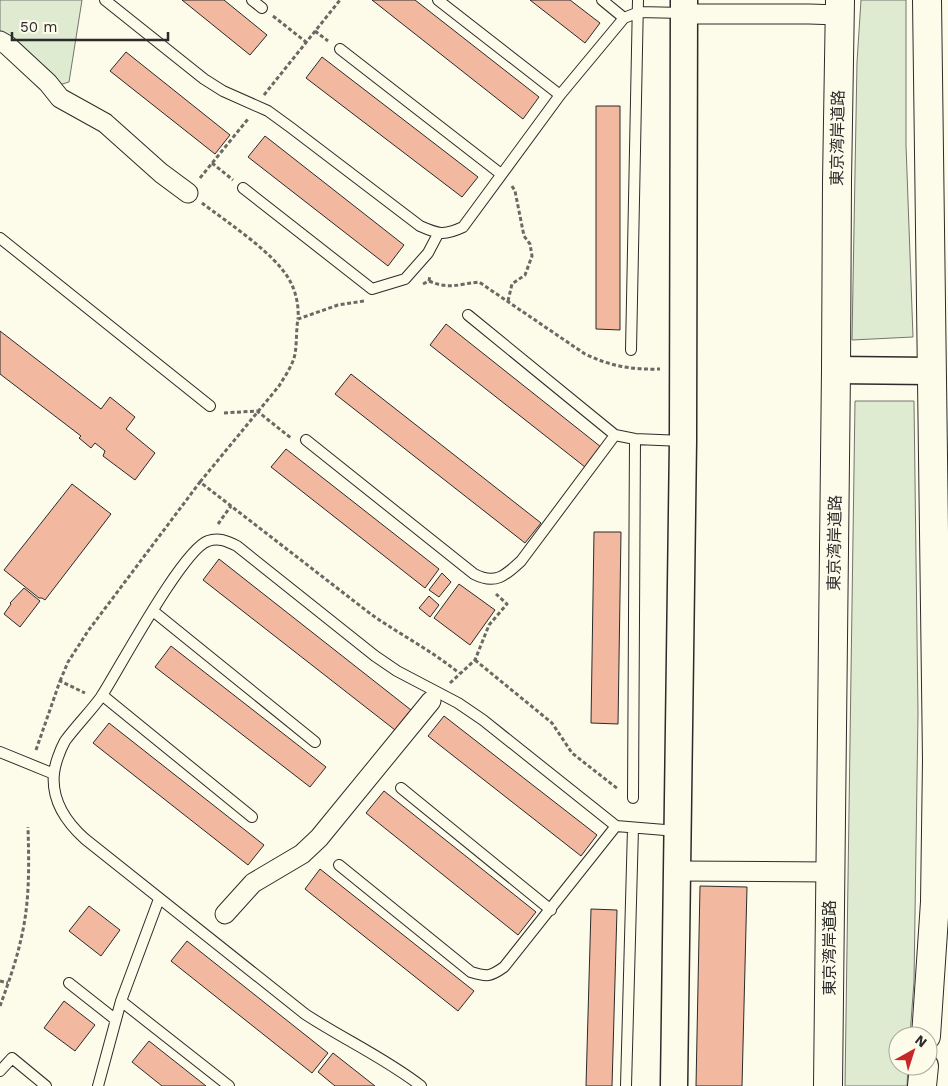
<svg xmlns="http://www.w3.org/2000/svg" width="948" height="1086" font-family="'Work Sans','Noto Sans JP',sans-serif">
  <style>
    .green { fill: #deebd1; stroke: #74746e }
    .building { fill: #f2b8a0; stroke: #2b2b2b }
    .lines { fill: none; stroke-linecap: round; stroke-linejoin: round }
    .lane-casing { stroke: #2b2b2b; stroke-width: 12 }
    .street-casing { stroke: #2b2b2b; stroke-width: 21 }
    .secondary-casing { stroke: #2b2b2b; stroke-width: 29 }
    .highway-casing { stroke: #2b2b2b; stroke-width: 30 }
    .path { stroke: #6a6964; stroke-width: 3; stroke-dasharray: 4 2.5; stroke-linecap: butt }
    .lane { stroke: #fdfbea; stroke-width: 10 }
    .street { stroke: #fdfbea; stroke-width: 19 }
    .secondary { stroke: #fdfbea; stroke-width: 26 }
    .highway { stroke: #fdfbea; stroke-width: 28 }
    .labels { text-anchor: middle; stroke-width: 4; stroke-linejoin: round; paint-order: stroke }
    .street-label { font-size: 16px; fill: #2b2b2b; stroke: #fdfbea }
  </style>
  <rect width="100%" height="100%" fill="#fdfbea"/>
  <path class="green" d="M 0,0 L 82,0 L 69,82 L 59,85 L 0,37 Z
    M 861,0 L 906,0 L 906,145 L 913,337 L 852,340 L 857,62 Z
    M 855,401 L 914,401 L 918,713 L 914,981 L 910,1036 L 898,1036 L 898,1066 L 908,1066 L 907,1086 L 845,1086 Z"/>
  <path class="building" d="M 182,0 L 224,0 L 267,35 L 250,55 Z
    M 372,0 L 415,0 L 539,97 L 523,119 Z
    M 530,0 L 570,0 L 600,23 L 585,43 Z
    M 126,52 L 230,135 L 215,154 L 110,71 Z
    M 322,57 L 478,177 L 462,197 L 306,78 Z
    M 596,106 L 620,106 L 620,330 L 596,329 Z
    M 265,136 L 404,245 L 388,266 L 248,157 Z
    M 446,324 L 601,447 L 585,467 L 430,345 Z
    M 0,331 L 101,409 L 110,397 L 135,417 L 126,429 L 155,453 L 135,480 L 103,456 L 105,451 L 95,443 L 91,448 L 79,438 L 81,436 L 0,374 Z
    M 351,374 L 541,523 L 525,543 L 335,394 Z
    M 286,449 L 439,569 L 425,588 L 271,467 Z
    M 72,484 L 111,514 L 45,600 L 42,598 L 39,598 L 4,570 Z
    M 594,532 L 621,532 L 618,724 L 591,723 Z
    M 219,559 L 411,710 L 395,730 L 203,580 Z
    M 442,573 L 451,582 L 439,597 L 429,590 Z
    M 459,584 L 495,610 L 470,645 L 434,618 Z
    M 24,588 L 40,601 L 20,627 L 4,614 L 11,604 L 10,603 Z
    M 429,596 L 439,605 L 430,617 L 419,608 Z
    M 171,646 L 326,767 L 310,787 L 155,667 Z
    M 444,716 L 597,835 L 581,856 L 428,736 Z
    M 109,723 L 264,845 L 248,865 L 93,743 Z
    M 384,791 L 536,912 L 518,935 L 366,813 Z
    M 320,869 L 474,991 L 458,1011 L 305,889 Z
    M 700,886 L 747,887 L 742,1086 L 696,1086 Z
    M 89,906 L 120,930 L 101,956 L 69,931 Z
    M 591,909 L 617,910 L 612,1086 L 586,1086 Z
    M 187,941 L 328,1053 L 312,1073 L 171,961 Z
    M 64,1001 L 95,1025 L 75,1051 L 44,1028 Z
    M 149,1041 L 206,1086 L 162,1086 L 132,1062 Z
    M 333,1053 L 375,1086 L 335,1086 L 318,1072 Z"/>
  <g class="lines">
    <defs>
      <path id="lane" d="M 105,0 L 204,79 L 223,91 L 268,111 L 290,127 L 420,226 C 438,234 444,236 463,227 L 560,95 L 624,18 L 639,12 L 683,13
        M 252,0 L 262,8
        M 438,0 L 560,95
        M 602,0 L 624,18
        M 340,49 L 501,174
        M 243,188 L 372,289 L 405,279 L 428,253 L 438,234
        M 0,238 L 210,406
        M 468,315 L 615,435 L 635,439 L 683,441
        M 631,350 L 638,0
        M 306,440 L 474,574 C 495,585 505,576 521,561 L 615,435
        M 153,611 L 315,742
        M 102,695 L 252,817
        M 0,752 L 54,774
        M 401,788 L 551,910
        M 633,798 L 635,439
        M 339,865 L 471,972 C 487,977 490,977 504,967 L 616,826
        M 69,983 L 116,1020
        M 121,1001 L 229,1086
        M 0,1071 L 12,1058 L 46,1086
        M 98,1086 L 121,1001 L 159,899
        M 421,1086 C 385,1058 343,1039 305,1014 L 85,839 C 66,822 51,801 54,773 C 55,764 60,750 65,741 C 76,726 90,712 101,697 C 119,669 183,549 208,541 C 218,537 227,541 237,546 L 375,656 L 397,671 L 458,703 L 483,720 L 616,826 L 677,831
        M 626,1086 L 633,828"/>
      <path id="street" d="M 684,14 L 809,14 L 839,15
        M 0,41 L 7,45 L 48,83 L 60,98 L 105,123 L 161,173 L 188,193
        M 678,871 L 830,872
        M 225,914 L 253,883 L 302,854 L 319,838 L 431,701"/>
      <path id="secondary" d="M 836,370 L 931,371
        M 674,1086 L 683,441 L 684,0"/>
      <path id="highway" d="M 926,1036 L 935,902 L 937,760 L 927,0
        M 828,1086 L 836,370 L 837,181 L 840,0
        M 922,1086 L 924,1066"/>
    </defs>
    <use href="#lane" class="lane-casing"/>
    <use href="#street" class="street-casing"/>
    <use href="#secondary" class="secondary-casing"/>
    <use href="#highway" class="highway-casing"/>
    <path class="path" d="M 273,16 L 306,42
      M 315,31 L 328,41
      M 264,95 L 340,0
      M 212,163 L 233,180
      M 200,178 L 248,119
      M 202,203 C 228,223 275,253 290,281 C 296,292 299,306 298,319
      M 429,281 C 450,290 458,284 479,282 L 585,354 C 610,366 632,370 660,369
      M 423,284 L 429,281 L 430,275
      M 508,301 L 512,284 L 525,275 L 532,256 L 530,244 L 524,236 L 515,191 L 512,186
      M 224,413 L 257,411 L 291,438
      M 200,482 L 279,386 C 285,376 293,365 295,354 C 297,342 296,330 298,319 L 338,305 L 364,301
      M 218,524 L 231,506
      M 475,660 L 552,723 L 572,753 L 618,789
      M 60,681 L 68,662 L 88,631 L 200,482 L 372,615 C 401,635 432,651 459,673
      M 450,683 L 475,660 L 489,625 L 507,604 L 496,594
      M 36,750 L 60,681 L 85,693
      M 0,981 L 8,983
      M 0,1006 C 8,984 16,962 21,939 C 30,902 29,864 28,827"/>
    <use href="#lane" class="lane"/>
    <use href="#street" class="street"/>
    <use href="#secondary" class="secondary"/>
    <use href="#highway" class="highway"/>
  </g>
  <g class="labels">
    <g class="street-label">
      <text transform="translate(837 138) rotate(-89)" y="6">東京湾岸道路</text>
      <text transform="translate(834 543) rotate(-89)" y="6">東京湾岸道路</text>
      <text transform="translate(829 948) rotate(-90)" y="6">東京湾岸道路</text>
    </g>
  </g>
  <g transform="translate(913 1051) rotate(39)"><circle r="24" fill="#fdfbea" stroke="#a9a89e"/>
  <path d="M0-4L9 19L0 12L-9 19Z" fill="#c62828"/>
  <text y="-8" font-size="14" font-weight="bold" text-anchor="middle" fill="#2b2b2b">N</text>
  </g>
  <path d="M12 32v8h156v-8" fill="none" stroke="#2b2b2b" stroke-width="2.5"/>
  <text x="20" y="32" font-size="15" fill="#2b2b2b" stroke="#fdfbea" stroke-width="4" paint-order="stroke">50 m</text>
</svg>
